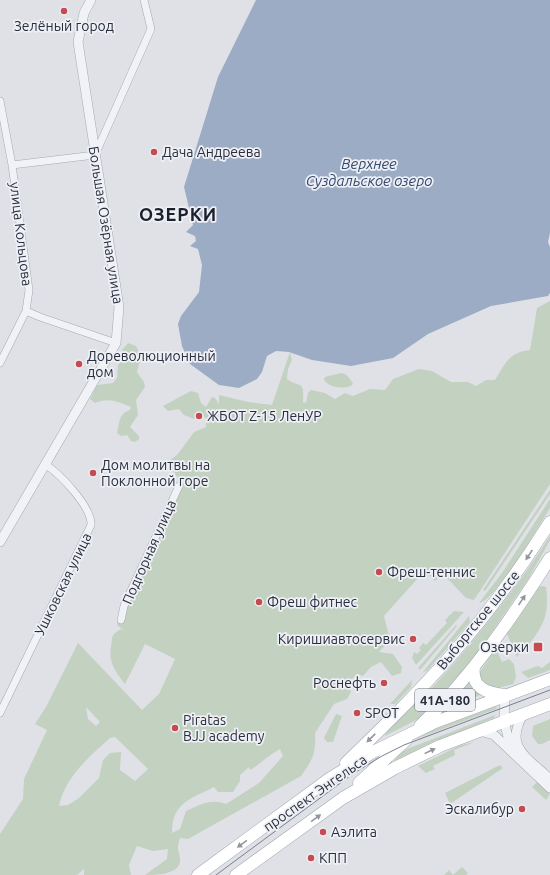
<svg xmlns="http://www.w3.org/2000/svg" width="550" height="875" font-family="Ubuntu,sans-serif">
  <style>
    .green { fill: #c3d1c1; fill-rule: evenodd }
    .water { fill: #9cacc5 }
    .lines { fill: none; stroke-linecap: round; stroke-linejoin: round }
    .minor-casing { stroke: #a5a8b1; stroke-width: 8 }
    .tertiary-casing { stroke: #a5a8b1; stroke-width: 10 }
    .primary-casing { stroke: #9fa5b2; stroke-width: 13 }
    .minor { stroke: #f1f2f6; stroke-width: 7 }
    .tertiary { stroke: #f1f2f6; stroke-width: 9 }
    .primary { stroke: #fff; stroke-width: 12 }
    .tram { stroke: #798090; stroke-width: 1 }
    .oneway { fill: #94969e }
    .poi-dot { fill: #c54b51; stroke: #eef0f5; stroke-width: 1.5 }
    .labels { text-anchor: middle; stroke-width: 3.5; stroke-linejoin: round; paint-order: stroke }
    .shield { fill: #eef0f5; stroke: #646874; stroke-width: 1 }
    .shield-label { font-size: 13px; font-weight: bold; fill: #292e3d }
    .poi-label { font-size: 14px; fill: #292e3d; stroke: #eef0f5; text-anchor: start }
    .street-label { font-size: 14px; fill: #292e3d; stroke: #eef0f5 }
    .water-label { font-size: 15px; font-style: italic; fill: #36496f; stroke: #eef0f5 }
    .district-label { font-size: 18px; font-weight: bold; letter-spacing: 1px; fill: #1b202e; stroke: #eef0f5 }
  </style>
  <rect width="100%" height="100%" fill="#dfe1e7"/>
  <path class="green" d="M 550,301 L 550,484 L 474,600 L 466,598 L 442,573 L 435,581 L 429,575 L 418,578 L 384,616 L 390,640 L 379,652 L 393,654 L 402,667 L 401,673 L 392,676 L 381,662 L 371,667 L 363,676 L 357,674 L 349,682 L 351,692 L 347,699 L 334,704 L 315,733 C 316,754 313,759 301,776 L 188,839 L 180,838 C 175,852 181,852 180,862 C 178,875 154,875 145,875 L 167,859 L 168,849 L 153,851 L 137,846 L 129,865 L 131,875 L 84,875 L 84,869 L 77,875 L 0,875 L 0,834 L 23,799 L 24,779 L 47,730 L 35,724 L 46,707 L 78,643 L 142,710 L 159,694 L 175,659 L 145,644 L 125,684 C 116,673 108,662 111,647 C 113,636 110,636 121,629 L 125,631 L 117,625 L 120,607 L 124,596 L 178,481 L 184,483 L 185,481 L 177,477 L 168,462 L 178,454 L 194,432 L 206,427 L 206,418 L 201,415 L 194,419 L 184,415 L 179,409 L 168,411 L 163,406 L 191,391 L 198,393 L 201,403 L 206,407 L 212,397 L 215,398 L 219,404 L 219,395 L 248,402 L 272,405 L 290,352 L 292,360 L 288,369 L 287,379 C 301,389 304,379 303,402 L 306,403 L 308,393 L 311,390 L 325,393 L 335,399 L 345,393 L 353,396 L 370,389 L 385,390 L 393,379 L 419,369 L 432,371 L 451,382 L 468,382 L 476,386 L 486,380 L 495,380 C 506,363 509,352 530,350 L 537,308 ZM 86,707 L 100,722 L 96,726 L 88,719 ZM 115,737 L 148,769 L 135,781 L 120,770 L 121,752 L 110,753 L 103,760 L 99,778 L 79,798 L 68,805 L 59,806 C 65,777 89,757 110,738 ZM 280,749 L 283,756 L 259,783 L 226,804 C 211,798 199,805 186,811 L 180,829 L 172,833 C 172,803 190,799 214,787 L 218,792 L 233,792 L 240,781 L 240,775 L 249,767 L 250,770 C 261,764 268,755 280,749 Z
    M 128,343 L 136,346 L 141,356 L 137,372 L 144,382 L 145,387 L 136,400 L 138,415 L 130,427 L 139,436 L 139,439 L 135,442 L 131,441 L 127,435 L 121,436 L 117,433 C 120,422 118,414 130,410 L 131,407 C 119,402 108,397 95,403 L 90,399 L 97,385 L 113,383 L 117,378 L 118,365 L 125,357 L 122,350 Z
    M 341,373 C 347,374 350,378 353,384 L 351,386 C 342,389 330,388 324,380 L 325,377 Z
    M 550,490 L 550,494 L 485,591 L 483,590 Z
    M 550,499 L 550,508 C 539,526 496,600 479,603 L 502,573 Z
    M 550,536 L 550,540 L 529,578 L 481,648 L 460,674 L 418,719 L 385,736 C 386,729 423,697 431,689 C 475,641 515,590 550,536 Z
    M 542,586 L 546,587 C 550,615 543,626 527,647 L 524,648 L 517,657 L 507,634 L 539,587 Z
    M 454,611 L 464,612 L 416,665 L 412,658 L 414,652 L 417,654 L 421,650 L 419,648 L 423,643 L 426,645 L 447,623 L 445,620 Z
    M 469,616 L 470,622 L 427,671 L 423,672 Z
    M 456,625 L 457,626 L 420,670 L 418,668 Z
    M 499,648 L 505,649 L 498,653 L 502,662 L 509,659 L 514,664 L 516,677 L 513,684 L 492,690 L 477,676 L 495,650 Z
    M 550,662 L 550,670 L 528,678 L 521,672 L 538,666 L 542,668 Z
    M 412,680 L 411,687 L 395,704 L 390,704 Z
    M 469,683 L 480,695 L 444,710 Z
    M 497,706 L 496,709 L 413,740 L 422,734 Z
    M 336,714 L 342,716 L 333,742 L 327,742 L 324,738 Z
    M 495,715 L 494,718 L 438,741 L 393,762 L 401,752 L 407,749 Z
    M 550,719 L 550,740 L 542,744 L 538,744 L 532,736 L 533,726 Z
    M 475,742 L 454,750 L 455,755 L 433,766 L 435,769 L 426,773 L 418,766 L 461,745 Z
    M 500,765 L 503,768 L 450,804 L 445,793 Z
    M 537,782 L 550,794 L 546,800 L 532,787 Z
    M 462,867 L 468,873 L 466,875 L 444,875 L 449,870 L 453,875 Z"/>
  <path class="water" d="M 256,0 L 550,0 L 550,233 L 548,242 L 550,247 L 550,293 L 548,296 L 491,306 L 428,334 L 393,358 L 351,366 L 312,360 L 289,352 L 276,351 L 267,356 L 262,372 L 257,379 L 239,388 L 219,385 L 190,364 L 182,346 L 178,324 L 181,316 L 199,292 L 202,265 L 198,249 L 190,246 L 196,241 L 195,236 L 186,232 L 193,225 L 184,187 L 218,77 Z"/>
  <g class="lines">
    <defs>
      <path id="minor" d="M 0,101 L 12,165 L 29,290 L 26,311 L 0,363
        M 12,165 L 95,155 L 151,29 L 144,0
        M 26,311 L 40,317 L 116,343
        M 121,620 L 124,606 L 179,486
        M 0,713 L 91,525 C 92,507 60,474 46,465"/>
      <path id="tertiary" d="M 0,542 L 116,343 L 119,307 L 78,42 L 84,13 L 91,0
        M 505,696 L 504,721 L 511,749
        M 524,713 C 503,747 527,757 550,779
        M 480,731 L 494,735 L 550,788"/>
      <path id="primary" d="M 474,667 C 471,688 487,693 504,695
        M 420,726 C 472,676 512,618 550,558
        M 346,763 C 383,727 420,691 454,652 C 490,611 521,568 550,522
        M 359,783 L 406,740
        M 198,875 L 329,779 L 373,752 L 433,723 L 550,679
        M 236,875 L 343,798 L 395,768 L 440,746 L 550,704"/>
    </defs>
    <use href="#minor" class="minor-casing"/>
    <use href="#tertiary" class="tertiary-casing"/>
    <use href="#primary" class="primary-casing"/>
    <use href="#minor" class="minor"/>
    <use href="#tertiary" class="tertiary"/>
    <use href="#primary" class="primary"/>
    <path class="tram" d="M 216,875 L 354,773 L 382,756 L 404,745 L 550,690"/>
  </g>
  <defs><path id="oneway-solid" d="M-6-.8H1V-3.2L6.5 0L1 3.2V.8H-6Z"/></defs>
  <g class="oneway">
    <use href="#oneway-solid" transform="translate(529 555) rotate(124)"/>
    <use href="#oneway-solid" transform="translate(522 600) rotate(-56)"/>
    <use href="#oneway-solid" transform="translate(371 738) rotate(136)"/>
    <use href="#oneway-solid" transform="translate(430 751) rotate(-26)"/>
    <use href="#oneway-solid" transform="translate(316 818) rotate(-36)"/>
    <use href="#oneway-solid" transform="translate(242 844) rotate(144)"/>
  </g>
  <g class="poi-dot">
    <circle cx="64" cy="11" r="4"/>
    <circle cx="154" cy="152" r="4"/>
    <circle cx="79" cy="364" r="4"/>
    <circle cx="199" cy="416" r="4"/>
    <circle cx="93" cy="473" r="4"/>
    <circle cx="379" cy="572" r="4"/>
    <circle cx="259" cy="602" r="4"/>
    <circle cx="413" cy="639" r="4"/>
    <rect x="533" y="642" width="10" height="10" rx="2"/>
    <circle cx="384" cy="683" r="4"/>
    <circle cx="357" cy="713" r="4"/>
    <circle cx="175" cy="728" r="4"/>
    <circle cx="522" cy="809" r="4"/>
    <circle cx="323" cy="832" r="4"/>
    <circle cx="311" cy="858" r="4"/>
  </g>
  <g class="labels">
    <rect class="shield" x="415" y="689" width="60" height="22" rx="3"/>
    <g class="shield-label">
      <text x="445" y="705">41А-180</text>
    </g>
    <g class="poi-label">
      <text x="64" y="31" text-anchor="middle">Зелёный город</text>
      <text x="162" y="157">Дача Андреева</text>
      <text x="87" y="361">Дореволюционный<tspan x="87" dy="16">дом</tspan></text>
      <text x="207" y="421">ЖБОТ Z-15 ЛенУР</text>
      <text x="101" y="470">Дом молитвы на<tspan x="101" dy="16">Поклонной горе</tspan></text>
      <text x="387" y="577">Фреш-теннис</text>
      <text x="267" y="607">Фреш фитнес</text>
      <text x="405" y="644" text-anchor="end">Киришиавтосервис</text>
      <text x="529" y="652" text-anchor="end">Озерки</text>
      <text x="376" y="688" text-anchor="end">Роснефть</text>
      <text x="365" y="718">SPOT</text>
      <text x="183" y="725">Piratas<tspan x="183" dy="16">BJJ academy</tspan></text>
      <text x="514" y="814" text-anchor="end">Эскалибур</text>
      <text x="331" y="837">Аэлита</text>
      <text x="319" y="863">КПП</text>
    </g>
    <g class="street-label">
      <text transform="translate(106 225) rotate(81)" y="5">Большая Озёрная улица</text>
      <text transform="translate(21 234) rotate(83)" y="5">улица Кольцова</text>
      <text transform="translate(149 552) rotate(-66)" y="5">Подгорная улица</text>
      <text transform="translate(63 584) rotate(-64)" y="5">Ушковская улица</text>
      <text transform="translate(478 620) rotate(-51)" y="5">Выборгское шоссе</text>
      <text transform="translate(315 793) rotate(-35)" y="5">проспект Энгельса</text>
    </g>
    <g class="water-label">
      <text x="369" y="169">Верхнее<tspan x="369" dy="17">Суздальское озеро</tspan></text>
    </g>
    <g class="district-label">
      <text x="178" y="221">ОЗЕРКИ</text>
    </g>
  </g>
</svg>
